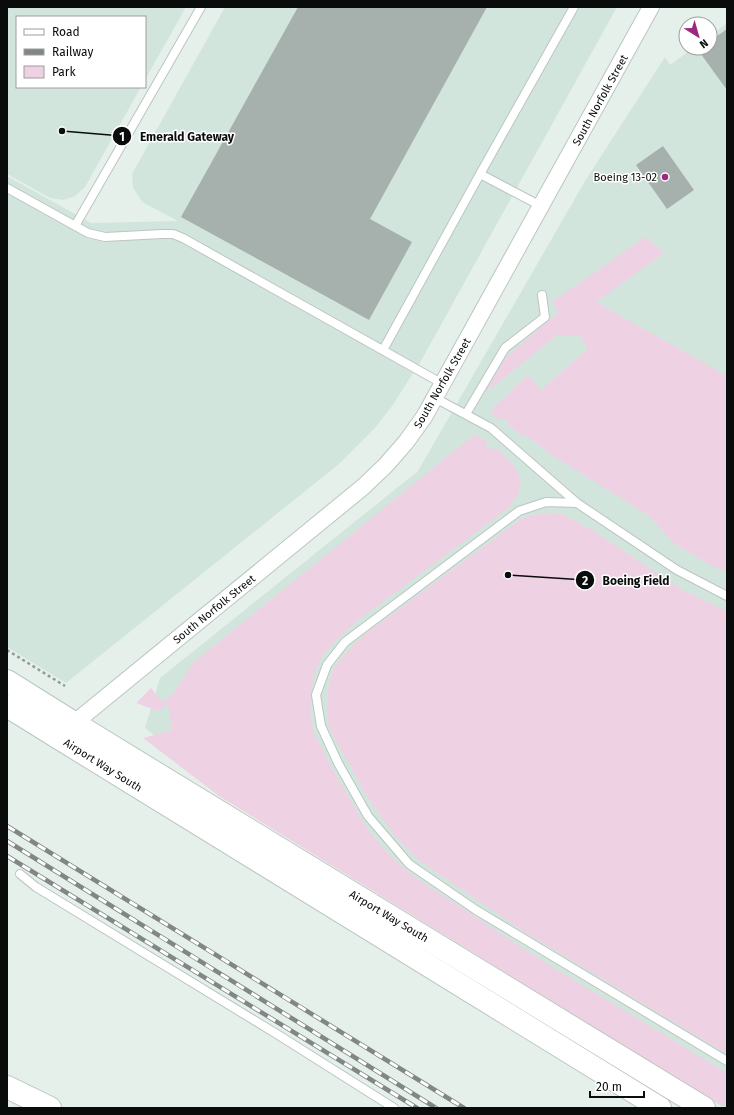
<svg xmlns="http://www.w3.org/2000/svg" width="734" height="1115" font-family="'Fira Sans',sans-serif">
  <style>
    .built { fill: #d2e5dd }
    .green { fill: #efd1e4 }
    .building { fill: #a6b0ac }
    .lines { fill: none; stroke-linecap: round; stroke-linejoin: round }
    .lane-casing { stroke: #bbc5c1; stroke-width: 10 }
    .street-casing { stroke: #bbc5c1; stroke-width: 18 }
    .secondary-casing { stroke: #bbc5c1; stroke-width: 24 }
    .highway-casing { stroke: #bbc5c1; stroke-width: 24 }
    .path { stroke: #949c98; stroke-width: 2.5; stroke-dasharray: 3 3; stroke-linecap: butt }
    .lane { stroke: #fff; stroke-width: 8 }
    .street { stroke: #fff; stroke-width: 16 }
    .secondary { stroke: #fff; stroke-width: 22 }
    .highway { stroke: #fff; stroke-width: 22 }
    .rail-casing { stroke: #808784; stroke-width: 4.5 }
    .rail { stroke: #fff; stroke-width: 3; stroke-dasharray: 9; stroke-linecap: butt }
    .poi-dot { fill: #9e2780; stroke: #fff; stroke-width: 1.5 }
    .labels { text-anchor: middle; stroke-width: 3; stroke-linejoin: round; paint-order: stroke }
    .street-label { font-size: 11px; fill: #090c0b; stroke: #fff }
    .poi-label { font-size: 11px; fill: #090c0b; stroke: #fff; text-anchor: end }
    .leader { fill: none; stroke: #090c0b; stroke-width: 1.5 }
    .callout-dot { fill: #090c0b; stroke: #fff; stroke-width: 1.5 }
    .mark-label { font-size: 12px; text-anchor: middle; font-weight: bold; fill: #fff }
    .callout-label { font-size: 12px; text-anchor: middle; font-weight: bold; fill: #090c0b; stroke: #fff; stroke-width: 3; stroke-linejoin: round; paint-order: stroke }
  </style>
  <rect width="100%" height="100%" fill="#e5f0eb"/>
  <path class="built" d="M 7,7 L 186,7 L 145,80 L 145,17 L 17,17 L 17,87 L 141,87 L 85,187 L 75,196 L 64,200 L 50,198 L 7,174 Z
    M 225,7 L 617,7 L 421,361 L 392,406 L 375,428 L 339,464 L 66,683 L 7,647 L 7,176 L 91,223 L 178,221 L 144,203 L 140,199 L 133,187 L 132,174 Z
    M 727,23 L 727,1108 L 724,1108 L 189,762 L 145,728 L 160,678 L 418,471 L 585,181 L 665,57 L 670,65 L 693,48 L 710,48 L 710,36 Z"/>
  <path class="green" d="M 645,237 L 664,253 L 596,302 L 727,376 L 727,572 L 710,565 L 675,544 L 648,515 L 555,457 L 525,435 L 521,435 L 507,424 L 509,421 L 502,418 L 498,420 L 490,411 L 528,375 L 541,390 L 588,349 L 579,335 L 556,336 L 485,393 L 506,357 L 558,313 L 552,302 Z
    M 475,434 L 488,442 L 486,446 L 492,450 L 495,447 C 506,458 526,472 519,491 C 517,497 511,504 507,509 L 357,621 L 334,642 L 322,656 L 315,672 L 311,692 L 310,711 L 314,733 L 334,772 L 368,830 L 379,843 L 391,857 L 413,876 L 544,962 L 727,1073 L 727,1108 L 671,1075 L 219,796 L 143,738 L 172,730 L 168,704 L 158,711 L 136,703 L 151,688 L 162,702 L 174,693 L 193,663 Z
    M 544,513 L 562,514 L 594,531 L 681,589 L 727,611 L 727,1054 L 523,931 L 417,859 L 394,835 L 365,793 L 327,724 L 328,690 L 332,671 L 343,656 L 365,634 L 524,517 Z"/>
  <path class="building" d="M 298,7 L 487,7 L 370,219 L 412,242 L 369,320 L 181,217 Z
    M 727,29 L 727,90 L 698,50 L 700,48 L 710,48 L 710,41 Z
    M 663,146 L 694,190 L 667,209 L 636,165 Z"/>
  <g class="lines">
    <defs>
      <path id="lane" d="M 480,174 L 541,206
        M 7,188 L 88,233 L 105,237 L 162,234 L 173,234 L 183,238 L 443,384
        M 75,226 L 201,7
        M 383,350 L 480,174 L 574,7
        M 435,398 L 491,428 L 577,503
        M 466,414 L 505,348 L 545,317 L 542,295
        M 727,596 L 677,570 L 577,503 L 546,502 L 519,511 L 345,642 L 327,665 L 316,695 L 321,726 L 338,763 L 368,816 L 409,864 L 476,910 L 727,1061
        M 20,874 L 36,887 L 280,1036 L 394,1108"/>
      <path id="street" d="M 67,729 L 363,487 L 386,465 L 406,442 L 424,417 L 651,7"/>
      <path id="secondary" d="M 74,723 L 704,1108
        M 57,737 L 660,1108"/>
      <path id="highway" d="M 7,681 L 74,723
        M 7,706 L 57,737
        M 7,1087 L 50,1108"/>
    </defs>
    <use href="#lane" class="lane-casing"/>
    <use href="#street" class="street-casing"/>
    <use href="#secondary" class="secondary-casing"/>
    <use href="#highway" class="highway-casing"/>
    <path class="path" d="M 7,650 L 65,686"/>
    <use href="#lane" class="lane"/>
    <use href="#street" class="street"/>
    <use href="#secondary" class="secondary"/>
    <use href="#highway" class="highway"/>
    <defs>
      <path id="rail" d="M 7,826 L 464,1108
        M 7,841 L 436,1108
        M 7,856 L 417,1108"/>
    </defs>
    <use href="#rail" class="rail-casing"/>
    <use href="#rail" class="rail"/>
  </g>
  <circle class="poi-dot" cx="665" cy="177" r="4"/>
  <g class="labels">
    <g class="street-label">
      <text transform="translate(600 100) rotate(-61)" y="4">South Norfolk Street</text>
      <text transform="translate(442 383) rotate(-60)" y="4">South Norfolk Street</text>
      <text transform="translate(214 609) rotate(-39)" y="4">South Norfolk Street</text>
      <text transform="translate(103 765) rotate(32)" y="4">Airport Way South</text>
      <text transform="translate(389 916) rotate(31)" y="4">Airport Way South</text>
    </g>
    <g class="poi-label">
      <text x="657" y="181">Boeing 13-02</text>
    </g>
  </g>
  <path class="leader" d="M62 131L122 136M508 575L585 580"/>
  <g class="callout-dot">
    <circle cx="62" cy="131" r="4"/>
    <circle cx="508" cy="575" r="4"/>
    <circle cx="122" cy="136" r="10"/>
    <circle cx="585" cy="580" r="10"/>
  </g>
  <g class="mark-label">
    <text x="122" y="141">1</text>
    <text x="585" y="585">2</text>
  </g>
  <g class="callout-label">
    <text x="187" y="141">Emerald Gateway</text>
    <text x="636" y="585">Boeing Field</text>
  </g>
  <rect width="734" height="1115" fill="none" stroke="#090c0b" stroke-width="16"/>
  <rect x="16" y="16" width="130" height="72" fill="#ffffff" stroke="#9d9e9d"/>
  <rect x="24" y="29" width="20" height="6" fill="#ffffff" stroke="#9d9e9d"/>
  <text x="52" y="36" font-size="12" fill="#090c0b">Road</text>
  <rect x="24" y="49" width="20" height="6" fill="#808784" stroke="#9d9e9d"/>
  <text x="52" y="56" font-size="12" fill="#090c0b">Railway</text>
  <rect x="24" y="66" width="20" height="12" fill="#efd1e4" stroke="#9d9e9d"/>
  <text x="52" y="76" font-size="12" fill="#090c0b">Park</text>
  <g transform="translate(698 36) rotate(143)"><circle r="19" fill="#ffffff" stroke="#9d9e9d"/>
  <path d="M0-3L7 15L0 10L-7 15Z" fill="#9e2780"/>
  <text y="-6" font-size="11" font-weight="bold" text-anchor="middle" fill="#090c0b">N</text>
  </g>
  <path d="M590 1091v6h54v-6" fill="none" stroke="#090c0b" stroke-width="2"/>
  <text x="596" y="1091" font-size="12" fill="#090c0b" stroke="#ffffff" stroke-width="3" paint-order="stroke">20 m</text>
</svg>
